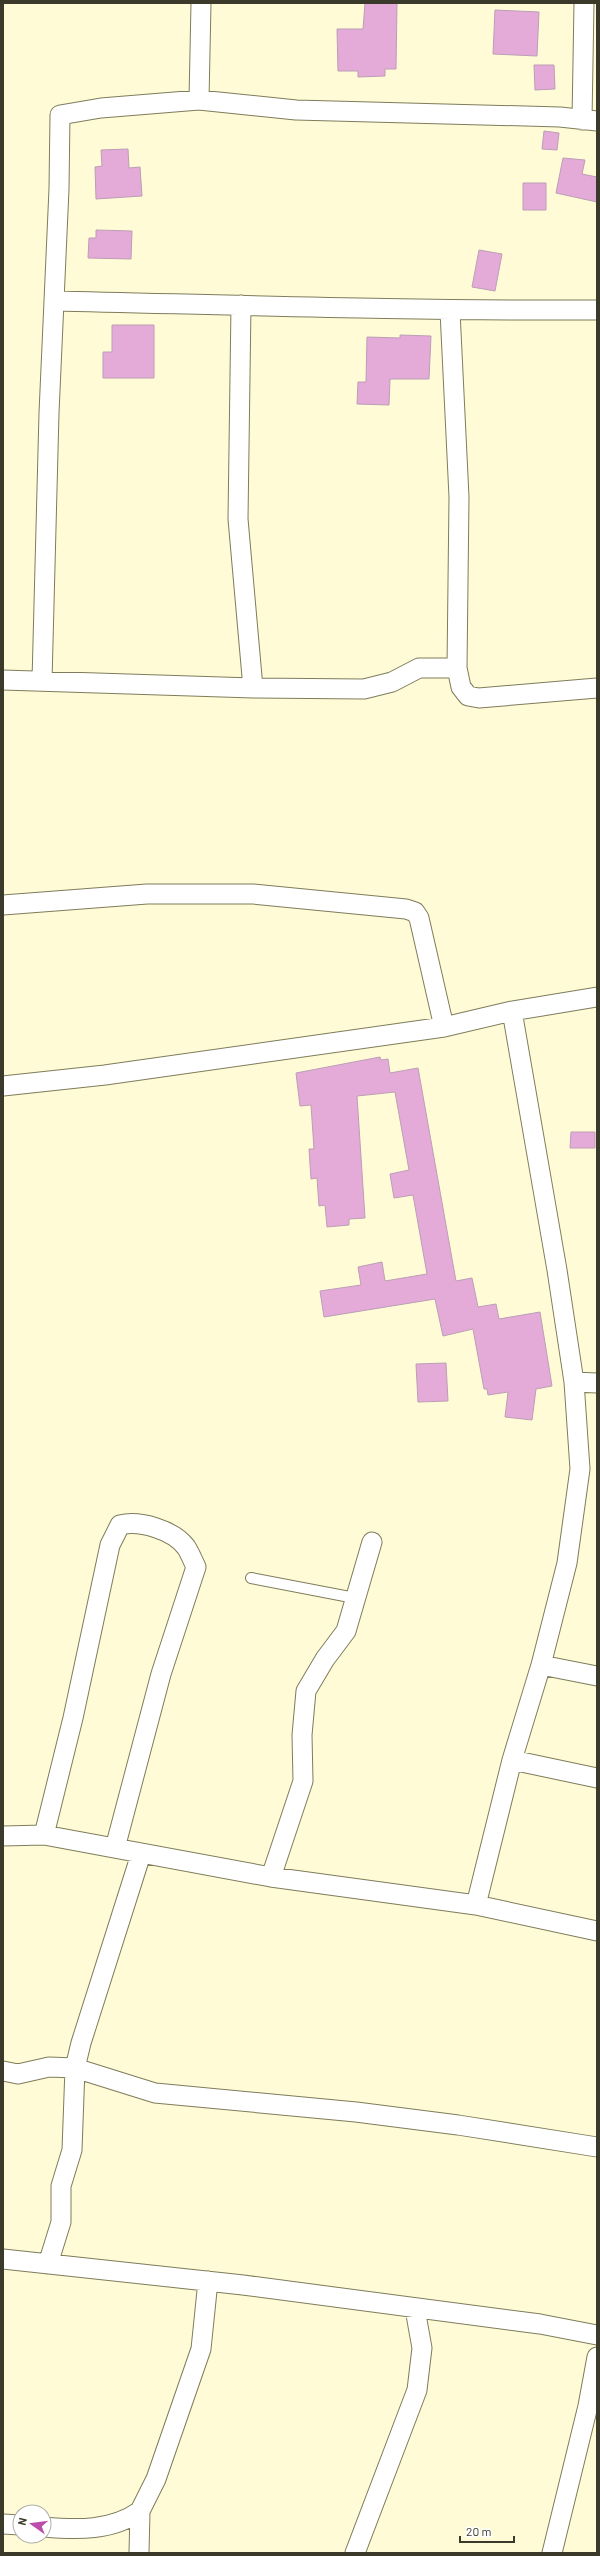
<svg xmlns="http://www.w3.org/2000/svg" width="600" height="2556" font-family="Barlow,sans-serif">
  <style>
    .building { fill: #e4abd8; stroke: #bc9eb5 }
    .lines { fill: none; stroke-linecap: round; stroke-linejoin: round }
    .lane-casing { stroke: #7f7c5b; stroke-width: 12 }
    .street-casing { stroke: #7f7c5b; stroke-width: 21 }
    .lane { stroke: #fff; stroke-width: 10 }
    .street { stroke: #fff; stroke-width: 19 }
  </style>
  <rect width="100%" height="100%" fill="#fefbd6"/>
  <path class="building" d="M 365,3 L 397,3 L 396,69 L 385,69 L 385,76 L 358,77 L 358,71 L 338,71 L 337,29 L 363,29 Z
    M 495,10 L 539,12 L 537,56 L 493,54 Z
    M 534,65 L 554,65 L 555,89 L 535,90 Z
    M 544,131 L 559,133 L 557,150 L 542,149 Z
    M 128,149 L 129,168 L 140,167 L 142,196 L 96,199 L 95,167 L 102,166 L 101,150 Z
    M 563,158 L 585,160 L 582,174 L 597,177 L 597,202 L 556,193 Z
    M 523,183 L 546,183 L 546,210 L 523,210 Z
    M 96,230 L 132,231 L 131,259 L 88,258 L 89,238 L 96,238 Z
    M 479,250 L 502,254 L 495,291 L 472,287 Z
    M 112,325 L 154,325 L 154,378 L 103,378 L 103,352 L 112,352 Z
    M 400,335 L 431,336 L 429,379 L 390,379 L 389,405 L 357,404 L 358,382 L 366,382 L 367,337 L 400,338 Z
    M 380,1057 L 381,1060 L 388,1059 L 390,1073 L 418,1068 L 456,1281 L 472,1278 L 478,1307 L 496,1304 L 499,1319 L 540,1312 L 552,1386 L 536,1389 L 532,1420 L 505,1417 L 508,1392 L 488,1395 L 487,1389 L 484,1389 L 473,1329 L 443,1336 L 435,1299 L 324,1317 L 320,1291 L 361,1285 L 358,1267 L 382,1262 L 385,1281 L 427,1274 L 413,1195 L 394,1198 L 390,1174 L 409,1170 L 395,1092 L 357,1096 L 365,1218 L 349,1219 L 349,1225 L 327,1227 L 325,1205 L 319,1206 L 317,1178 L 311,1179 L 309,1149 L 314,1149 L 311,1105 L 300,1106 L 296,1073 Z
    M 571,1132 L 595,1132 L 595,1148 L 570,1148 Z
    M 446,1363 L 448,1401 L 418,1402 L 416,1364 Z"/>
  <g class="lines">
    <defs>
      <path id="lane" d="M 251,1578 L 355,1598"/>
      <path id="street" d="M 199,100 L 201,3
        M 582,120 L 584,3
        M 54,301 C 235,305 416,311 597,310
        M 241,305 L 238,519 L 253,688 L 364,689 L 392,682 L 419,668 L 457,668
        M 450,311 L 459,497 L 457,668 L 461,687 L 468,696 L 479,698 L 597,688
        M 3,680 L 253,688
        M 42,681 L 49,413 L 59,189 L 60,115 L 101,108 L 199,100 L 296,110 L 560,117 L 597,121
        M 3,905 L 147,894 L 253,894 L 406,909 L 415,912 L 419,918 L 444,1027
        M 3,1086 L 105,1075 L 444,1027 L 512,1011 L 597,997
        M 574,1382 L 597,1383
        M 541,1665 L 597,1676
        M 512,1760 L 597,1778
        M 44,1835 L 73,1718 L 110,1545 L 120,1525 C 140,1520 173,1530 186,1547 C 190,1553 193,1561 196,1567 L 161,1674 L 115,1848
        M 3,1836 L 44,1835 L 271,1877 L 476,1905 L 597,1931
        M 271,1877 L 303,1781 L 302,1735 L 306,1691 L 325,1659 L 346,1631 L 372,1542
        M 476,1905 L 512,1760 L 541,1665 L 567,1563 L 580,1469 L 574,1382 L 557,1270 L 512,1011
        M 3,2071 L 18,2074 L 49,2067 L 75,2068 L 81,2043 L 141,1854
        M 3,2259 L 243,2285 L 540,2324 L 597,2335
        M 48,2264 L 61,2222 L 61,2186 L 72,2150 L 75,2068 L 155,2093 L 356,2112 L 458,2125 L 597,2147
        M 3,2524 L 20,2525
        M 44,2527 C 77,2530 112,2531 140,2511
        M 139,2553 L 140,2511 L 156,2479 L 201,2349 L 208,2281
        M 355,2553 L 417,2390 L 422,2348 L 415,2309
        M 552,2553 L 588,2406 L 597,2357"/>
    </defs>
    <use href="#lane" class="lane-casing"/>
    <use href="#street" class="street-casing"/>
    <use href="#lane" class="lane"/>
    <use href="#street" class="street"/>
  </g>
  <rect width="600" height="2556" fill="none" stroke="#3a392a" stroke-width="8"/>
  <g transform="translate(32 2524) rotate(284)"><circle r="19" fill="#ffffff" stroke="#b0b0aa"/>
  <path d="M0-3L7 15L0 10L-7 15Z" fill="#bc4dab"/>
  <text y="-6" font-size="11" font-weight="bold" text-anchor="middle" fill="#3a392a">N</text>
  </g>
  <path d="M460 2536v6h54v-6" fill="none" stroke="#3a392a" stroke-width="2"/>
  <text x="466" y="2536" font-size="12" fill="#3a392a" stroke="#ffffff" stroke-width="3" paint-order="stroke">20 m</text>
</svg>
